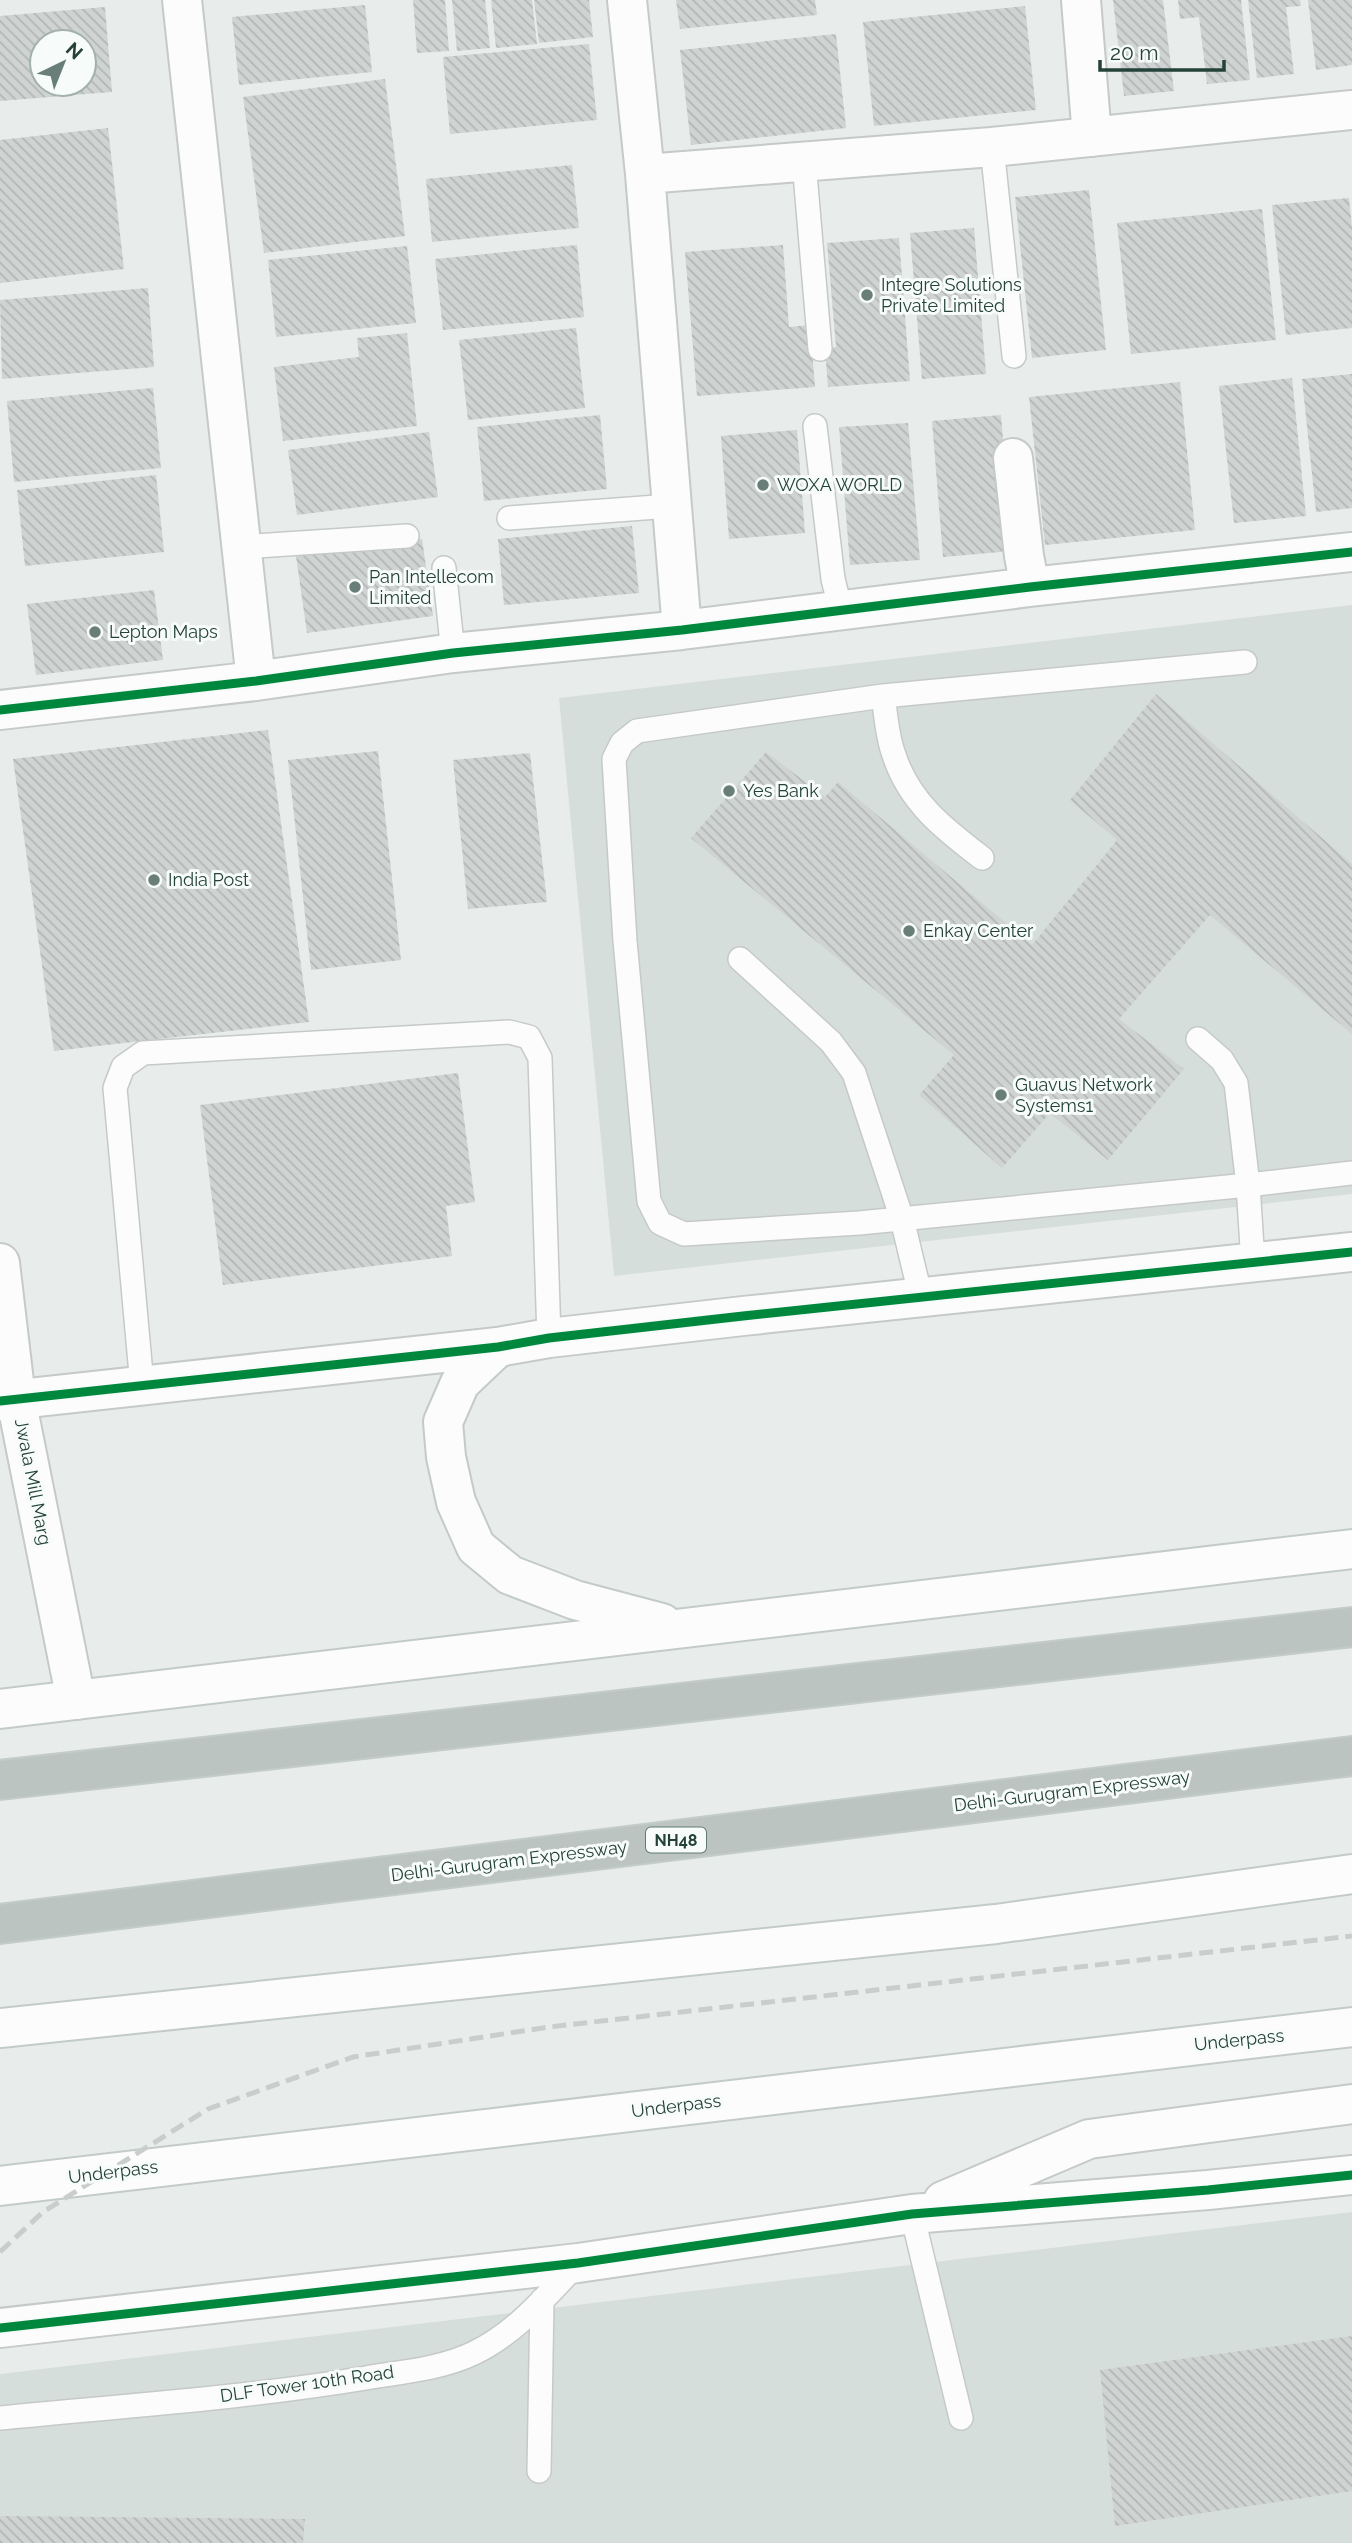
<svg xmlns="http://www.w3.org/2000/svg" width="1352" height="2543" font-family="Raleway,sans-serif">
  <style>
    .built { fill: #d6dedb }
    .building { fill: url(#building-back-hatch); fill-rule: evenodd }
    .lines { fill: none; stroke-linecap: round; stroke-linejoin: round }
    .service-casing { stroke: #c5cac8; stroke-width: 26 }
    .minor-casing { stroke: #c5cac8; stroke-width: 42 }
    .tertiary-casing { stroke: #c5cac8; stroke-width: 42 }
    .secondary-casing { stroke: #c3cbc8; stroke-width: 42 }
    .motorway-casing { stroke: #c3ccc9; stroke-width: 42 }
    .service { stroke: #fcfcfc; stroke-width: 23 }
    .minor { stroke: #fcfcfc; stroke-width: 38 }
    .tertiary { stroke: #fcfcfc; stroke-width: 38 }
    .secondary { stroke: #fcfcfc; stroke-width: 38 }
    .motorway { stroke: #bcc4c2; stroke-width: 38 }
    .rail { stroke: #c9cdcc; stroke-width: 5; stroke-dasharray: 14 7; stroke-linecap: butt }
    .cycleway-casing { stroke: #f7fbf9; stroke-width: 13 }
    .cycleway { stroke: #00873e; stroke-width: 9 }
    .poi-dot { fill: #697e78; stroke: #f7fbf9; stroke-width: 2.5 }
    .labels { text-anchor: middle; stroke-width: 6; stroke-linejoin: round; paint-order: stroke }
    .shield { fill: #f7fbf9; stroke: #637a73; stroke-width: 2 }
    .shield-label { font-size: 16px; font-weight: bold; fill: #24423a }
    .poi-label { font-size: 18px; fill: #24423a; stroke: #f7fbf9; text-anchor: start }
    .street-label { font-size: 18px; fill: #24423a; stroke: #f7fbf9 }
  </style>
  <defs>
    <pattern id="building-back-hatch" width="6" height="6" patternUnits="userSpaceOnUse" patternTransform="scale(1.75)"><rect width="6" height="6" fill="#cfd4d2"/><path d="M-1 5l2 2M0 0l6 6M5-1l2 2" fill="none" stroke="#b2b7b5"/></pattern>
  </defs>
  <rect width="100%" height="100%" fill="#e8edeb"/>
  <path class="built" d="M 1352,605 L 1352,1194 L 614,1276 L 559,698 Z
    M 1352,2212 L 1352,2543 L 0,2543 L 0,2374 Z"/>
  <path class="building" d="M 413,0 L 445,0 L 449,51 L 417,53 Z
    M 452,0 L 485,0 L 490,48 L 457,51 Z
    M 491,0 L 532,0 L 537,44 L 496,48 Z
    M 534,0 L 589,0 L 593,37 L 539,43 Z
    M 676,0 L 815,0 L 817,15 L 680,29 Z
    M 1113,0 L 1163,0 L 1174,91 L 1124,96 Z
    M 1178,0 L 1241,0 L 1250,80 L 1207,84 L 1199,17 L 1180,19 Z
    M 1248,0 L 1300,0 L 1301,6 L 1286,7 L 1294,74 L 1257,78 Z
    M 1308,0 L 1352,0 L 1352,65 L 1316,70 Z
    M 365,5 L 372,72 L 239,85 L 232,17 Z
    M 1025,6 L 1036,110 L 874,126 L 863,22 Z
    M 105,7 L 112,92 L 0,101 L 0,16 ZM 42,42 L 84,42 L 84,84 L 42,84 Z
    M 836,34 L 846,128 L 691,145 L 680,50 Z
    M 589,44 L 597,120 L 450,134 L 443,57 Z
    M 385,79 L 405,236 L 264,253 L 243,97 Z
    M 108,128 L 124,269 L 0,283 L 0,140 Z
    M 572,165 L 579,228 L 432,242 L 426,179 Z
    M 1089,190 L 1106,350 L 1032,358 L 1015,197 Z
    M 1349,198 L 1352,227 L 1352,328 L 1286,335 L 1272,205 Z
    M 1262,209 L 1276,340 L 1131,354 L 1117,223 Z
    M 974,228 L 986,374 L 922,379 L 910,233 Z
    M 899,238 L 910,381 L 828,387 L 825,348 L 836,347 L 827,243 Z
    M 577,245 L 584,317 L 443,330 L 435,259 Z
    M 783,245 L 789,327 L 810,325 L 815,387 L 697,396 L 685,252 Z
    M 407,246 L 416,323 L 276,337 L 268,260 Z
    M 148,288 L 154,367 L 2,379 L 0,300 Z
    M 576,328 L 585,408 L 468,420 L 459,340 Z
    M 407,333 L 417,426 L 283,441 L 274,367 L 359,357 L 357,338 Z
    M 1352,374 L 1352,508 L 1316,512 L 1302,379 Z
    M 1292,378 L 1306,516 L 1234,523 L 1219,386 Z
    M 1180,382 L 1195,530 L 1045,545 L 1029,397 Z
    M 153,388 L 161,468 L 14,482 L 7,401 Z
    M 600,415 L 607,489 L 484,501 L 477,427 Z
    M 1001,415 L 1012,551 L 943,557 L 932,421 Z
    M 908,423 L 920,560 L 850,565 L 839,427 Z
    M 797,430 L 805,533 L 729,539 L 721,436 Z
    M 429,432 L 438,497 L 297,515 L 288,450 Z
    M 156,475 L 164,552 L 25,566 L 17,490 Z
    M 632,526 L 639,593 L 504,605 L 498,539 Z
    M 422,539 L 433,616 L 307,633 L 296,556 Z
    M 154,590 L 163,660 L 36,675 L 27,604 Z
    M 1156,694 L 1352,864 L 1352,1034 L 1210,915 L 1119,1019 L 1184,1069 L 1108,1160 L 1050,1113 L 1002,1168 L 919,1095 L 954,1055 L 691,838 L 766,752 L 825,797 L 838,782 L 1032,945 L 1117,840 L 1070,800 Z
    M 268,730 L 309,1022 L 54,1051 L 13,759 Z
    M 378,751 L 401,960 L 311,970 L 288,760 Z
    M 530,753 L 547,902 L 468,909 L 453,760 Z
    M 458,1073 L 475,1202 L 446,1206 L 452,1256 L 223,1285 L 200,1105 Z
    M 1352,2336 L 1352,2491 L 1115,2526 L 1100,2370 Z
    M 0,2516 L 305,2519 L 303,2543 L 0,2543 Z"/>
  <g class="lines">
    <defs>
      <path id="service" d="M 992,147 L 1014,356
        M 804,162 L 820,349
        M 815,426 L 833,579 L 841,611
        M 509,518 L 670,506
        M 241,547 L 407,536
        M 444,568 L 453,653
        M 1245,662 L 883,696 L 637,731 L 622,743 L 614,759 L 625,941 L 649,1201 L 660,1223 L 684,1234 L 859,1223 L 1248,1185 L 1253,1263
        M 883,696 C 886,715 887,737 894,755 C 909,802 944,829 982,858
        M 740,959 L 831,1042 L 854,1073 L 902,1219 L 921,1298
        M 1198,1039 L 1222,1060 L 1236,1083 L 1248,1185 L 1352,1173
        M 142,1385 L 115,1088 L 123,1067 L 143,1053 L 509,1032 L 529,1037 L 540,1058 L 549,1338
        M 912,2214 L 961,2418
        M 0,2418 C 122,2406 245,2398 366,2378 C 401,2372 441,2369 474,2353 C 516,2333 546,2296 578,2263
        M 539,2471 L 542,2300"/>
      <path id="minor" d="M 182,0 L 256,681
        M 627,0 L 645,174 L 682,630
        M 1081,0 L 1092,137
        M 645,174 L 992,147 L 1352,110
        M 1013,458 L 1024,556 L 1030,587
        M 0,710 L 256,681 L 453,653 L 682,630 L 1030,587 L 1352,552
        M 0,1401 L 498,1347 L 549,1338 L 743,1316 L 1352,1252"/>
      <path id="tertiary" d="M 0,1263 L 16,1399 L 76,1700
        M 943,2201 L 1089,2139 L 1352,2104
        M 0,2328 L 578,2263 L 912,2214 L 1208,2190 L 1352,2175"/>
      <path id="secondary" d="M 498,1347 L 460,1383 L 443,1422 L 446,1457 L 456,1502 L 476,1547 L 510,1575 L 575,1600 L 662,1623
        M 0,1709 L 1352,1549
        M 0,2028 L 996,1924 L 1352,1874
        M 0,2186 L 1352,2027"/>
      <path id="motorway" d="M 0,1780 L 1352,1627
        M 0,1924 L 1352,1756"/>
    </defs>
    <use href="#service" class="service-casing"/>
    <use href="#minor" class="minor-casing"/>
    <use href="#tertiary" class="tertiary-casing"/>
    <use href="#secondary" class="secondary-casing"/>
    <use href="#motorway" class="motorway-casing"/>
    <use href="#service" class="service"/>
    <use href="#minor" class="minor"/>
    <use href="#tertiary" class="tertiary"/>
    <use href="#secondary" class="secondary"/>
    <use href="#motorway" class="motorway"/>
    <path class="rail" d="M 0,2252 L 43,2212 L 208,2109 L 353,2057 L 549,2027 L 1352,1936"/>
    <defs>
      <path id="cycleway" d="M 0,710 L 256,681 L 453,653 L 682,630 L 1030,587 L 1352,552
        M 0,1401 L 498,1347 L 549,1338 L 743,1316 L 1352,1252
        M 0,2328 L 578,2263 L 912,2214 L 1208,2190 L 1352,2175"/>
    </defs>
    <use href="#cycleway" class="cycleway-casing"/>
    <use href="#cycleway" class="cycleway"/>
  </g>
  <g class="poi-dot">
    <circle cx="867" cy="295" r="7"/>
    <circle cx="763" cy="485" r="7"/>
    <circle cx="355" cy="587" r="7"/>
    <circle cx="95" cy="632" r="7"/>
    <circle cx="729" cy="791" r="7"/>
    <circle cx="154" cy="880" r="7"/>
    <circle cx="909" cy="931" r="7"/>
    <circle cx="1001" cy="1095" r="7"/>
  </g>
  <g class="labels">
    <rect class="shield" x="646" y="1827.5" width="60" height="25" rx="5"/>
    <g class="shield-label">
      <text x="676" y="1846">NH48</text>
    </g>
    <g class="poi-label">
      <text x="881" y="291">Integre Solutions<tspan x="881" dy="21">Private Limited</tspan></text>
      <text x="777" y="491">WOXA WORLD</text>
      <text x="369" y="583">Pan Intellecom<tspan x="369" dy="21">Limited</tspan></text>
      <text x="109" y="638">Lepton Maps</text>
      <text x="743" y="797">Yes Bank</text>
      <text x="168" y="886">India Post</text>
      <text x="923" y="937">Enkay Center</text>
      <text x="1015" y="1091">Guavus Network<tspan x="1015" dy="21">Systems1</tspan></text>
    </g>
    <g class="street-label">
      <text transform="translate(33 1482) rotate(79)" y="6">Jwala Mill Marg</text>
      <text transform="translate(1072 1791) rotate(-7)" y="6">Delhi-Gurugram Expressway</text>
      <text transform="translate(509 1861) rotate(-7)" y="6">Delhi-Gurugram Expressway</text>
      <text transform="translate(1239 2040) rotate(-6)" y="6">Underpass</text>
      <text transform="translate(676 2106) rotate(-7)" y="6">Underpass</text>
      <text transform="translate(113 2172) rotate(-7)" y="6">Underpass</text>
      <text transform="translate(307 2384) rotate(-8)" y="6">DLF Tower 10th Road</text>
    </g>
  </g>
  <g transform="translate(63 63) rotate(43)"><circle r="33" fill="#f7fbf9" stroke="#a3b1ad" stroke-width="2"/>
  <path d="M0-5L12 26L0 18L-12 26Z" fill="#697e78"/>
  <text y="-10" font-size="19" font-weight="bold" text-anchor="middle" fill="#24423a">N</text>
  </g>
  <path d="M1100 60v10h124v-10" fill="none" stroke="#24423a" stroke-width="3.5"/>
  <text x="1110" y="60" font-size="21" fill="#24423a" stroke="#f7fbf9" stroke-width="5" paint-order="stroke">20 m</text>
</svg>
